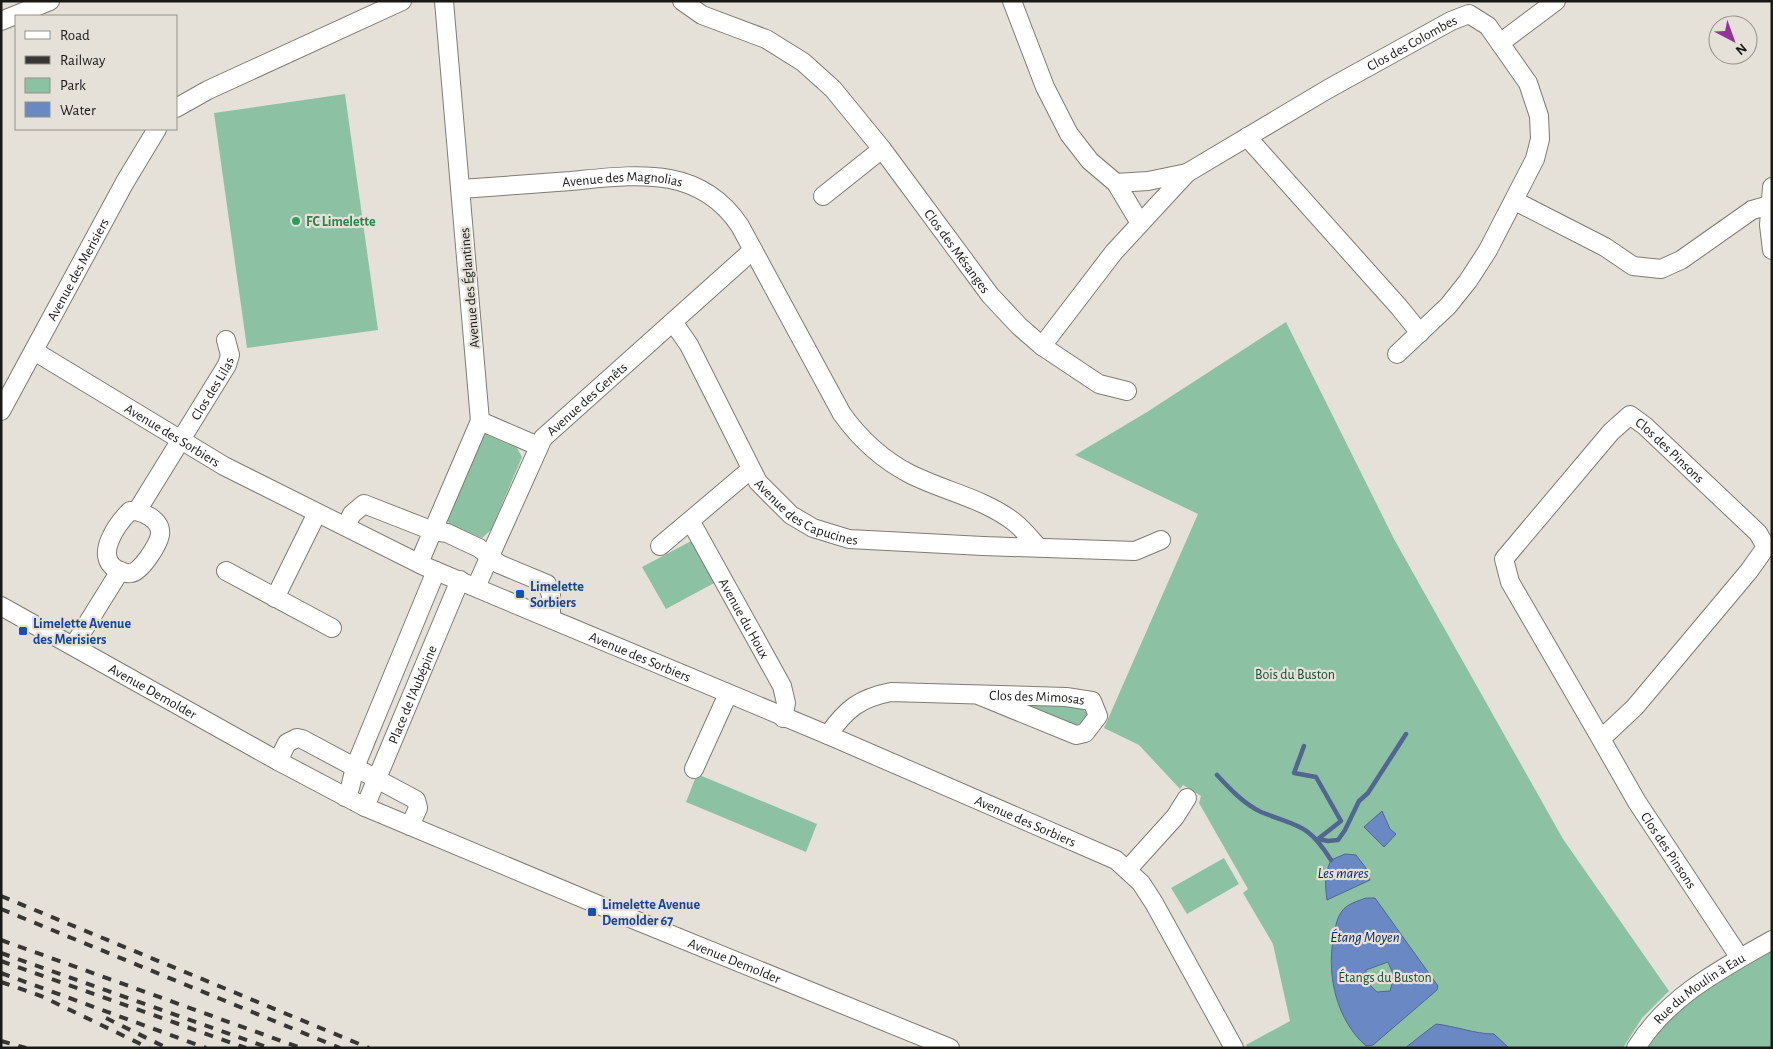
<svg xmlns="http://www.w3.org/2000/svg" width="1773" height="1049" font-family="'Alegreya Sans',sans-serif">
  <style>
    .green { fill: #8cc2a3 }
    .water { fill: #6988c4; stroke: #516690; fill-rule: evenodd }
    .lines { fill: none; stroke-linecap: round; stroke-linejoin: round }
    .stream { stroke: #516690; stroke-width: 4.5 }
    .minor-casing { stroke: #7f7c74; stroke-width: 20 }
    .minor { stroke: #fff; stroke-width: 18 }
    .rail { stroke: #383733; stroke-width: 4; stroke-dasharray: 9 9; stroke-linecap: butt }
    .leisure-dot { fill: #2e9e5b; stroke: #e5e1d8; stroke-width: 2 }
    .transit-dot { fill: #1a4fb4; stroke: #e5e1d8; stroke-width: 2 }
    .labels { text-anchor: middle; stroke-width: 4.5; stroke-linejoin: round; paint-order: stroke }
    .street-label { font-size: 14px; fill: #191815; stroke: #e5e1d8 }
    .leisure-label { font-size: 14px; font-weight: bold; fill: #27864d; stroke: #e5e1d8; text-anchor: start }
    .transit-label { font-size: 14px; font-weight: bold; fill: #164399; stroke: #e5e1d8; text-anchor: start }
    .park-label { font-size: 14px; fill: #155035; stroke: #e5e1d8 }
    .water-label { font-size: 15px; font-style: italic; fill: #08276d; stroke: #e5e1d8 }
  </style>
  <rect width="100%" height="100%" fill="#e5e1d8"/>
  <path class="green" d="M 345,94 L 378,330 L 247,348 L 214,113 Z
    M 1286,322 L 1394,539 L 1563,839 L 1669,991 L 1642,1018 L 1623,1048 L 1247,1048 L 1246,1045 L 1290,1021 L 1273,944 L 1243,893 L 1248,889 L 1199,803 L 1201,796 L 1183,785 L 1180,789 L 1139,745 L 1104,728 L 1198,514 L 1075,455 L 1147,412 Z
    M 485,434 L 517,448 L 522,457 L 491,530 L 482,538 L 450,525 L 446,517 L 481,436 Z
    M 693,540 L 716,582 L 666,609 L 642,567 Z
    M 1017,703 L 1077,707 L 1084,710 L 1088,715 L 1083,723 L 1073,725 Z
    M 697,774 L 817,824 L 806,852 L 686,802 Z
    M 1224,858 L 1239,884 L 1187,914 L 1171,888 Z
    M 1772,949 L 1772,1048 L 1648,1048 L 1676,1009 Z"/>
  <path class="water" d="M 1382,811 L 1390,829 L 1396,834 L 1384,847 L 1364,827 Z
    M 1345,854 L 1356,855 L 1366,868 L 1370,880 L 1327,900 C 1325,885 1324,875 1331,860 Z
    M 1366,898 L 1375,898 L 1438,986 L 1437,990 L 1373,1045 L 1366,1046 C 1337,1020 1327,978 1333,940 C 1335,930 1336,919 1342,911 C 1347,904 1358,901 1366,898 ZM 1388,962 L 1394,976 L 1390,991 L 1377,992 L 1366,981 L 1366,970 Z
    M 1436,1024 C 1455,1026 1475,1034 1494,1034 L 1509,1048 L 1405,1048 Z"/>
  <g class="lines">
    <path class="stream" d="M 1304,746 L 1294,773 L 1316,777 L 1341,821 L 1318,839
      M 1217,775 C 1230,789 1244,804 1261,812 C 1298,827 1308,823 1331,860
      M 1318,839 L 1328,841 L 1338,840 L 1345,830 L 1359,801 L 1368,793 L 1406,734"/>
    <defs>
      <g id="minor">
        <path id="s1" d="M 682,1 L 702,15 L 766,39 L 803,62 L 833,89 L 882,149 L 990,295 L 1019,326 L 1042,346 L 1099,384 L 1127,391"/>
        <path d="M 1012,1 L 1045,87 L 1069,134 L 1090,161 L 1116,183 L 1140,223"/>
        <path d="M 1,21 L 50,1"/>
        <path d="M 1500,43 L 1556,1"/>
        <path d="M 176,108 L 208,90 L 402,1"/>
        <path d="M 1247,137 L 1399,307 L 1420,333"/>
        <path d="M 1116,183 L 1148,181 L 1187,173"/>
        <path d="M 1772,187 L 1769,225 L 1772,250"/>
        <path id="s2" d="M 461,189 C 498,186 534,184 571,181 C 634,175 699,164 740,226 L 842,414 C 860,439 883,460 910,474 C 944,491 985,499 1014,522 C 1023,529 1031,539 1038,547"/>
        <path d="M 823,196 L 882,149"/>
        <path d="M 1515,201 L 1605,247 L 1633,266 L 1661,269 L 1681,260 L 1752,210 L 1770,205"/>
        <path id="s3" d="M 673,322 L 689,345 L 758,482 L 791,515 L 813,528 L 849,539 L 983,546 L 1135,551 L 1161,540"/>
        <path id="s4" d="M 1042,346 L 1114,252 L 1187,173 L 1328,89 L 1451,21 L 1469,14 L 1488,26 L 1528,83 L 1539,116 L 1540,139 L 1535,159 L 1488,250 L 1468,281 L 1448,306 L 1397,354"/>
        <path id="s5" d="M 34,351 L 224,466 L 424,566 L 828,735 L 1116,860 L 1141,883 L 1154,903 L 1234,1048"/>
        <path id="s6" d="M 1,411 L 125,182 L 157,129"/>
        <path d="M 480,421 L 538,446"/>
        <path d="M 130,511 C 142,510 162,520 160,535 C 158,545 141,572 131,573 C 125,574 121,571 116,569 C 94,556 117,524 130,511 Z"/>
        <path id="s7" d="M 137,511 L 227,365 L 230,355 L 226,340"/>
        <path id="s8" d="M 691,522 L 782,686 L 786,703 L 783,718"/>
        <path d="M 346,526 L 352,514 L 364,504 L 433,531 L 447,533 L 479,548 L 499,564 L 547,584 L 551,595 L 551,619"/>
        <path d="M 660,546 L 750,470"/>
        <path d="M 419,563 L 480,421 L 444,1"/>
        <path d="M 226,571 L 332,628"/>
        <path id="s9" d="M 476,587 L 543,438 L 753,250"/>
        <path d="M 275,598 L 317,513"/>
        <path id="s10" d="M 1,606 L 278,761 L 365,807 L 630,918 L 950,1048"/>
        <path d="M 74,645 L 120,571"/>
        <path id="s11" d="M 828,735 C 846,709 860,698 891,692 L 1066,697 L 1092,701 L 1098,716 L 1085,733 L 1076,735 L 978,695"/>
        <path id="s12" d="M 1601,739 L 1510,582 L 1504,559 L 1611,432 L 1630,415 L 1645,426 L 1758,533 L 1766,547 L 1749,571 L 1635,707 L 1601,739 L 1637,802 L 1740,958"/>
        <path d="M 278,761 L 287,743 L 297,738 L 302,739 L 416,800 L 418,808 L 410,826"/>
        <path d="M 694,769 L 728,694"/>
        <path d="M 345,797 L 350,788 L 355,767 L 436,571"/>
        <path id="s13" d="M 365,807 L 460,580"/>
        <path d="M 1128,869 L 1175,817 L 1187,798"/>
        <path id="s14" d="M 1636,1048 C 1667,997 1721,969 1772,940"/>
      </g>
    </defs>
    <use href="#minor" class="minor-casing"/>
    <use href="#minor" class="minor"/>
    <path class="rail" d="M 1,896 L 369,1048
      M 1,909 L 340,1048
      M 1,940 L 301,1048
      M 1,953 L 269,1048
      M 1,961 L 246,1048
      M 1,973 L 206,1048
      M 1,982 L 41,996 L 149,1048
      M 106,1018 L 167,1048
      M 1,1041 L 26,1048"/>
  </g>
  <circle class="leisure-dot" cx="296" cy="221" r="5"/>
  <g class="transit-dot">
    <rect x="515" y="589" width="10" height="10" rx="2.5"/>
    <rect x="18" y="626" width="10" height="10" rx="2.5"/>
    <rect x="587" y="907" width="10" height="10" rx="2.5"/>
  </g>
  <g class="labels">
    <g class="street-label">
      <text dy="5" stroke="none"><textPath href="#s4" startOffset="486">Clos des Colombes</textPath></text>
      <text dy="5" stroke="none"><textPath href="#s2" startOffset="162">Avenue des Magnolias</textPath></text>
      <text dy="5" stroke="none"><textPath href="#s1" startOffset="381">Clos des Mésanges</textPath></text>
      <text dy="5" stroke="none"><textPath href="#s6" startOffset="161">Avenue des Merisiers</textPath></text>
      <text transform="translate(469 288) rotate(-95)" y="5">Avenue des Églantines</text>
      <text dy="5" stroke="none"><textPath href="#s7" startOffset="144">Clos des Lilas</textPath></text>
      <text dy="5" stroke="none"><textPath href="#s9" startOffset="222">Avenue des Genêts</textPath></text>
      <text dy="5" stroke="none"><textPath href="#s5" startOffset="162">Avenue des Sorbiers</textPath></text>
      <text dy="5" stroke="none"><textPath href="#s12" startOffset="450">Clos des Pinsons</textPath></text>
      <text dy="5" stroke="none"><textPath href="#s3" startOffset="240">Avenue des Capucines</textPath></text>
      <text dy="5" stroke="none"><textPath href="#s8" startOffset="110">Avenue du Houx</textPath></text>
      <text dy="5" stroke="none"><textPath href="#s5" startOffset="680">Avenue des Sorbiers</textPath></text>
      <text dy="5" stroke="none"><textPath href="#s10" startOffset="174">Avenue Demolder</textPath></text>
      <text dy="5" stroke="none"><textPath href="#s13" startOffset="122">Place de l'Aubépine</textPath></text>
      <text dy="5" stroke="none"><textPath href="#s11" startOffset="225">Clos des Mimosas</textPath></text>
      <text dy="5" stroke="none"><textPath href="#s5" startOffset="1099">Avenue des Sorbiers</textPath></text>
      <text dy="5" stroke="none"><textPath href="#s12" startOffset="971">Clos des Pinsons</textPath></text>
      <text dy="5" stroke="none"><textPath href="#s10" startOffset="816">Avenue Demolder</textPath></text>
      <text dy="5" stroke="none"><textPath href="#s14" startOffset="88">Rue du Moulin à Eau</textPath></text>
    </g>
    <g class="leisure-label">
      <text x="306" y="226">FC Limelette</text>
    </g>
    <g class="transit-label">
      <text x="530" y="591">Limelette<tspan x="530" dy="16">Sorbiers</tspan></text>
      <text x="33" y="628">Limelette Avenue<tspan x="33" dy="16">des Merisiers</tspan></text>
      <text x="602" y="909">Limelette Avenue<tspan x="602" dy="16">Demolder 67</tspan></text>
    </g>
    <g class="park-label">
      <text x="1295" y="679">Bois du Buston</text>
      <text x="1385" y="982">Étangs du Buston</text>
    </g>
    <g class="water-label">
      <text x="1343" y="878">Les mares</text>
      <text x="1365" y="942">Étang Moyen</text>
    </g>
  </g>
  <rect width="1773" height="1049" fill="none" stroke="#191815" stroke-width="5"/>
  <rect x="15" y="15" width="162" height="115" fill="#e5e1d8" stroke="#93918a"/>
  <rect x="25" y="31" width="25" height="8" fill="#ffffff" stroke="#93918a"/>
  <text x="60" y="40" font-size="15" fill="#191815">Road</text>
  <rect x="25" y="56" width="25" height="8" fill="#383733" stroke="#93918a"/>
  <text x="60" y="65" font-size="15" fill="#191815">Railway</text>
  <rect x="25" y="78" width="25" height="15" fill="#8cc2a3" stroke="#93918a"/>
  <text x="60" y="90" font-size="15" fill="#191815">Park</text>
  <rect x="25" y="102" width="25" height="15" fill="#6988c4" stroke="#93918a"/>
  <text x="60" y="115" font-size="15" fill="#191815">Water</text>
  <g transform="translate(1733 40) rotate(139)"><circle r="24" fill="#e5e1d8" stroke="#93918a"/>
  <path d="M0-4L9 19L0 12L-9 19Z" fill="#95339a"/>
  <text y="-8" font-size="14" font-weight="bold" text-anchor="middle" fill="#191815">N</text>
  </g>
</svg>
